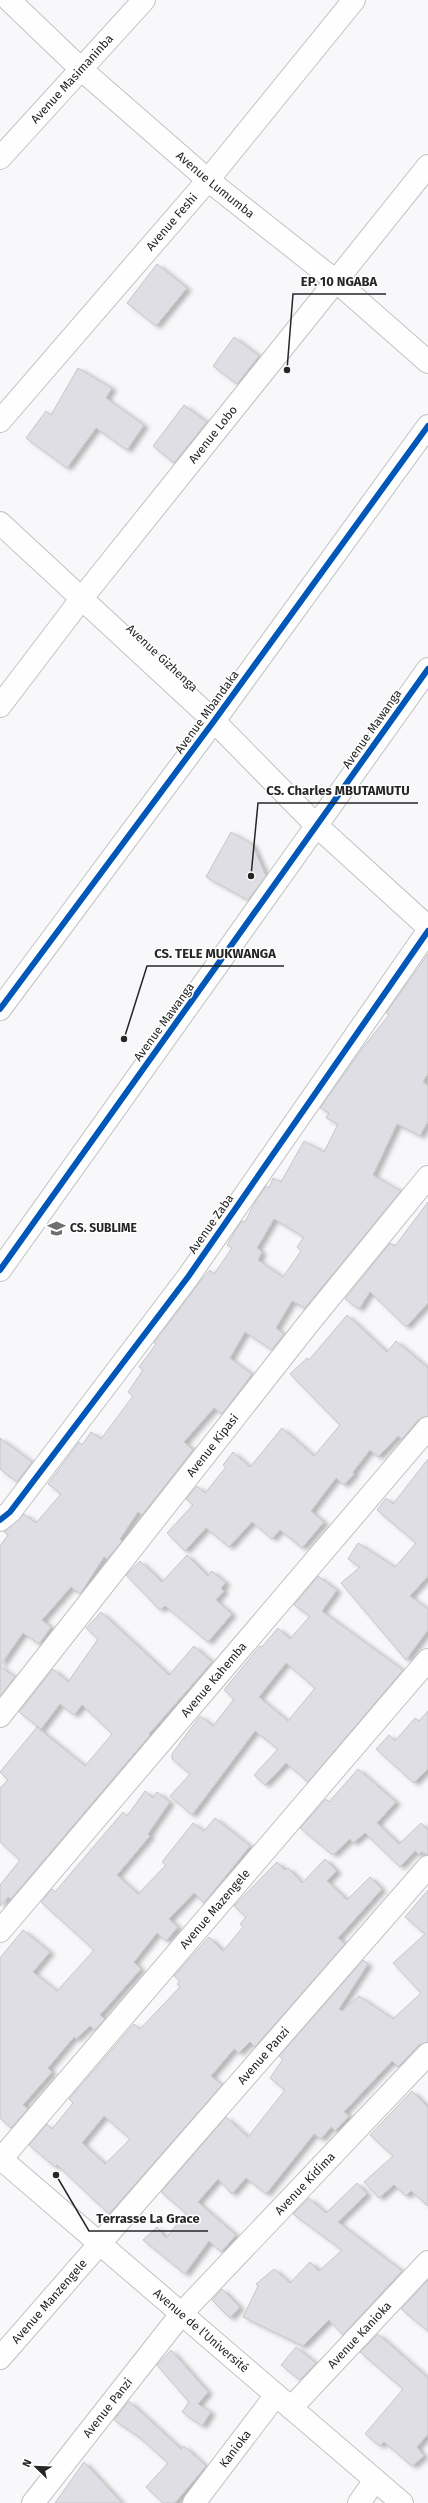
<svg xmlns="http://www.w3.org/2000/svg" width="428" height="2503" font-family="'Fira Sans',sans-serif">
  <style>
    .building { fill: #dfdee5; stroke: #c6c6c7; fill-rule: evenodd; filter: url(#shadow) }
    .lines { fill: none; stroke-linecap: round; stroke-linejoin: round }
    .minor-casing { stroke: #c3c1c3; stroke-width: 24 }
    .secondary-casing { stroke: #c3c1c3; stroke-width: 24 }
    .minor { stroke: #fefefe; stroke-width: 22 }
    .secondary { stroke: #fefefe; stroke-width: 22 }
    .cycleway-casing { stroke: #fff; stroke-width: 8 }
    .cycleway { stroke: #0057b8; stroke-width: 6 }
    .labels { text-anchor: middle; stroke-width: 3; stroke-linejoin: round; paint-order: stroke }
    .street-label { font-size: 12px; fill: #272627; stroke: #fff }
    .poi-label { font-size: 12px; font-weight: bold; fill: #272627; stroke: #fff; text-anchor: start }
    .leader { fill: none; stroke: #272627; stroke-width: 1.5 }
    .callout-dot { fill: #272627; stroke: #fff; stroke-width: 1.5 }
    .callout-label { font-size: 13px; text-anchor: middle; font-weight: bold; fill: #272627; stroke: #fff; stroke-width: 3; stroke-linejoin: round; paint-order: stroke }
  </style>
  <defs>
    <filter id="shadow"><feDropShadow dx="4.5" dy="2.5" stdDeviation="2" flood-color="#0004"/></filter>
  </defs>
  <rect width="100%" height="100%" fill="#f8f7f9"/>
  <path class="building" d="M 157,264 L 187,288 L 156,326 L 127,303 Z
    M 234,337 L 259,356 L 237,384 L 213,366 Z
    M 78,368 L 112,388 L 106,398 L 144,425 L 127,450 L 96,428 L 67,468 L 26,438 L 46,411 L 51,415 Z
    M 184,405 L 207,422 L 174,463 L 153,446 Z
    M 231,832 L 252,844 L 266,876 L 248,900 L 206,877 Z
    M 428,954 L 428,1073 L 423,1082 L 428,1086 L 428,1121 L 420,1136 L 397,1124 L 373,1175 L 401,1191 L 305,1308 L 292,1301 L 276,1328 L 284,1334 L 272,1350 L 245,1332 L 230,1358 L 252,1374 L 244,1385 L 222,1414 L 214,1408 L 184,1442 L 193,1450 L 142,1515 L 138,1512 L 120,1539 L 122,1541 L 107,1559 L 104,1557 L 80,1594 L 71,1587 L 42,1620 L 51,1627 L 39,1644 L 23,1633 L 0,1666 L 0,1546 L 8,1535 L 4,1532 L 24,1514 L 36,1523 L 61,1494 L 48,1484 L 79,1442 L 82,1445 L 91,1432 L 101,1439 L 133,1396 L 128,1392 L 143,1370 L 139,1367 L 156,1344 L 154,1343 L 156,1340 L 202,1279 L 210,1270 L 214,1274 L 232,1248 L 227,1245 L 235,1231 L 242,1221 L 245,1222 L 254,1204 L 266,1186 L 269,1188 L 273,1178 L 281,1182 L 304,1141 L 324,1152 L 338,1124 L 326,1118 L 329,1113 L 320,1108 L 364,1046 L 389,1015 L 386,1013 ZM 274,1219 L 304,1237 L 297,1247 L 301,1251 L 283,1277 L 258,1260 L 262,1252 L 257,1248 Z
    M 428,1202 L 428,1303 L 406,1327 L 370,1292 L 359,1309 L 345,1299 L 390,1243 L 395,1246 Z
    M 347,1315 L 387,1352 L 396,1341 L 428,1368 L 428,1416 L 418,1420 L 402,1439 L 398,1436 L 378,1457 L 370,1450 L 353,1472 L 354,1474 L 344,1485 L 336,1478 L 311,1511 L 324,1522 L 302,1548 L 280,1530 L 272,1539 L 252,1522 L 229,1547 L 206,1528 L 185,1551 L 167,1533 L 193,1505 L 186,1499 L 197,1486 L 205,1493 L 226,1467 L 223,1465 L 233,1452 L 250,1467 L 282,1428 L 314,1456 L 340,1425 L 290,1374 L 307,1358 L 309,1360 Z
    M 0,1438 L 32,1462 L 17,1482 L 0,1469 Z
    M 428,1459 L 428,1576 L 410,1596 L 428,1609 L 428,1630 L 406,1660 L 341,1583 L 360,1567 L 348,1559 L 358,1543 L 395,1567 L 416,1543 L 377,1510 L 386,1498 L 393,1504 Z
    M 187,1555 L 208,1576 L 212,1571 L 226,1583 L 221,1588 L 224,1591 L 216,1600 L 232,1614 L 208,1642 L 165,1606 L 160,1610 L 126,1575 L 140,1561 L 162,1582 Z
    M 318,1576 L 337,1590 L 322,1611 L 403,1670 L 308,1782 L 286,1763 L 265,1785 L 254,1775 L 278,1749 L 255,1731 L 192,1815 L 170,1796 L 190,1774 L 172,1759 L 172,1754 L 200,1716 L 213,1726 L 234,1699 L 224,1690 L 260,1646 L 262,1647 L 278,1628 L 290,1639 L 310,1616 L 294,1605 ZM 286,1663 L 315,1688 L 288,1721 L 259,1697 Z
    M 101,1612 L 169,1675 L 194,1646 L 212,1662 L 149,1734 L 150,1735 L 11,1899 L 8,1897 L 0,1906 L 0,1885 L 20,1860 L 0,1842 L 0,1788 L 8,1780 L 0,1772 L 37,1727 L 85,1766 L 112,1734 L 82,1705 L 74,1715 L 60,1704 L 41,1729 L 19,1712 L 53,1669 L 68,1682 L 98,1639 L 86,1628 Z
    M 0,1666 L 15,1677 L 0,1696 Z
    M 428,1711 L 428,1769 L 414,1783 L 376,1749 L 389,1735 L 395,1741 L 415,1718 L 419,1721 Z
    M 358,1769 L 396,1802 L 377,1823 L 399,1844 L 421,1823 L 428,1830 L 428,1855 L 421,1852 L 419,1855 L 415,1851 L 400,1867 L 365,1833 L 353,1843 L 350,1839 L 333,1855 L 300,1828 L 326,1799 L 329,1802 Z
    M 145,1791 L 153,1798 L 157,1792 L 170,1802 L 148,1834 L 150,1836 L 117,1875 L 138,1894 L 166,1865 L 162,1862 L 193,1823 L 204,1831 L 215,1818 L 250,1846 L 204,1903 L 194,1893 L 169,1919 L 178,1927 L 166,1941 L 157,1933 L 134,1962 L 141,1969 L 100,2015 L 105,2019 L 95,2030 L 90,2026 L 76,2039 L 74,2037 L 48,2068 L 52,2072 L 23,2105 L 28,2109 L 11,2128 L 0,2118 L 0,1958 L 23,1930 L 50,1952 L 33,1972 L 57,1991 L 94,1950 L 41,1902 L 52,1889 L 55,1892 L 123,1812 L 127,1816 Z
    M 325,1859 L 337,1871 L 327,1881 L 347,1900 L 370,1877 L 382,1889 L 338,1938 L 345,1944 L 255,2047 L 250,2042 L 239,2053 L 234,2049 L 211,2076 L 222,2085 L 109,2214 L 57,2165 L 55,2167 L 29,2145 L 47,2124 L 52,2129 L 73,2103 L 69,2099 L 134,2024 L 140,2029 L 180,1987 L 177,1984 L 180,1981 L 174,1976 L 209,1937 L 223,1951 L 243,1927 L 240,1924 L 246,1917 L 234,1906 L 277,1862 L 285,1870 L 288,1868 L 302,1883 ZM 104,2116 L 130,2139 L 105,2164 L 82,2143 Z
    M 428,1890 L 428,2042 L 419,2045 L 398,2067 L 392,2061 L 344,2112 L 349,2116 L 335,2131 L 331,2127 L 321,2139 L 314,2134 L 266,2194 L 246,2178 L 232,2194 L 218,2179 L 198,2202 L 236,2235 L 221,2252 L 209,2241 L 185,2274 L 143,2240 L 157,2227 L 166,2238 L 186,2213 L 161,2192 L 226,2117 L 248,2137 L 285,2090 L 270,2078 L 283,2059 L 279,2056 L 363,1960 L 368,1964 L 339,2009 L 342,2011 L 359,1996 L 393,2019 L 421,1993 L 393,1963 L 425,1934 L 405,1917 Z
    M 412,2091 L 428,2107 L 428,2206 L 411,2191 L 406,2196 L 394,2185 L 379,2198 L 364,2182 L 393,2156 L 370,2135 Z
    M 357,2183 L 367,2194 L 338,2222 L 402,2271 L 343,2335 L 329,2320 L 303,2346 L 243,2317 L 258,2286 L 256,2284 L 274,2269 L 290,2283 L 310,2262 L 319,2271 L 342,2250 L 293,2214 L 309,2198 L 326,2213 Z
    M 428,2280 L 428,2331 L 401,2309 Z
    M 222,2289 L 240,2307 L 230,2318 L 212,2300 Z
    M 378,2334 L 428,2378 L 428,2434 L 417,2447 L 424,2456 L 412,2466 L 384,2442 L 380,2446 L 365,2434 L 403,2389 L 360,2352 Z
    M 296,2347 L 316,2363 L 300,2380 L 281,2365 Z
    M 171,2350 L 208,2392 L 198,2404 L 211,2412 L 202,2426 L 182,2412 L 189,2402 L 157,2365 Z
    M 129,2401 L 181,2449 L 184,2446 L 206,2466 L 175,2503 L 163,2503 L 146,2487 L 168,2463 L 139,2437 L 114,2420 Z
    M 84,2462 L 97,2476 L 122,2503 L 55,2503 Z"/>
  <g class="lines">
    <defs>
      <g id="minor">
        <path id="s1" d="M 9,0 L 82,70 L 208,180 L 337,282 L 428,362"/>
        <path id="s2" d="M 0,158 L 144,0"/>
        <path id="s3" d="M 0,421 L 208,180 L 354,0"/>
        <path d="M 0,523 L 214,721 L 317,826 L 428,927"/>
        <path id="s4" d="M 0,706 L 82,598 L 428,166"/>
        <path d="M 0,1009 L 214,721 L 428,426"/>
        <path d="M 0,1270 L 428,669"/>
        <path d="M 0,1520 L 10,1512 L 188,1277 L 428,931"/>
        <path id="s5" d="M 0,1716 L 308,1324 L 428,1177"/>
        <path id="s6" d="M 0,1931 L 428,1428"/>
        <path id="s7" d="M 1,2159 L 428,1660"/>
        <path id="s8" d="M 0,2358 L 428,1867"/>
        <path id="s9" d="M 291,2408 L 428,2262"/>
        <path id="s10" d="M 33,2503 L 182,2313 L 428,2054"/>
        <path id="s11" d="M 194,2503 L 276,2395"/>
        <path d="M 359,2503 L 375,2480"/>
      </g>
      <g id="secondary">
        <path id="s12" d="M 0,2158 L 402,2503"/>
      </g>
    </defs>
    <use href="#minor" class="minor-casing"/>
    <use href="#secondary" class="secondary-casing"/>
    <use href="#minor" class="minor"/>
    <use href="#secondary" class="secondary"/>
    <defs>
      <path id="cycleway" d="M 0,1009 L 214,721 L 428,426
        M 0,1270 L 428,669
        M 0,1520 L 10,1512 L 188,1277 L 428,931"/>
    </defs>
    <use href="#cycleway" class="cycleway-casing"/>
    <use href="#cycleway" class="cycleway"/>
  </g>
  <defs>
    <symbol id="school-bare" viewBox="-9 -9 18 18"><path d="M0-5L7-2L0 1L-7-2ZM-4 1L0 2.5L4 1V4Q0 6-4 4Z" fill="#706f70" stroke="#fff" stroke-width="2.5" paint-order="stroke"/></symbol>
  </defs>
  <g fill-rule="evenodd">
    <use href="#school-bare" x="44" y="1216" width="25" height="25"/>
  </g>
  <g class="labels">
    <g class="street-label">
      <text dy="4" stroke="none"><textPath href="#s2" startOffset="107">Avenue Masimaninba</textPath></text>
      <text dy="4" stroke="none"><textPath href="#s1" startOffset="277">Avenue Lumumba</textPath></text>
      <text dy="4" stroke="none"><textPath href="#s3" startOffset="263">Avenue Feshi</textPath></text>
      <text dy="4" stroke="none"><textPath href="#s4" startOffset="345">Avenue Lobo</textPath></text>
      <text transform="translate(162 658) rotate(43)" y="4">Avenue Gizhenga</text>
      <text transform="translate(207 712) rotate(-54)" y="4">Avenue Mbandaka</text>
      <text transform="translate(372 729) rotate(-55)" y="4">Avenue Mawanga</text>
      <text transform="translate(164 1022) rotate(-54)" y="4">Avenue Mawanga</text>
      <text transform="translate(211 1224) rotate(-55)" y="4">Avenue Zaba</text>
      <text dy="4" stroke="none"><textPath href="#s5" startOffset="344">Avenue Kipasi</textPath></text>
      <text dy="4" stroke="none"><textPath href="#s6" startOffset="330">Avenue Kahemba</textPath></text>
      <text dy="4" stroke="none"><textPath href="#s7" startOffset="329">Avenue Mazengele</textPath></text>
      <text dy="4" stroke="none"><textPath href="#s8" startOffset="401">Avenue Panzi</textPath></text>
      <text dy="4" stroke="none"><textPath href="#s10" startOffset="420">Avenue Kidima</textPath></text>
      <text dy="4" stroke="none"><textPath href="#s8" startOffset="75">Avenue Manzengele</textPath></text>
      <text dy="4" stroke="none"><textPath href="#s12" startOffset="265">Avenue de l’Université</textPath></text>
      <text dy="4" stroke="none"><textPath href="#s9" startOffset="100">Avenue Kanioka</textPath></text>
      <text dy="4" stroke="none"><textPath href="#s10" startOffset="121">Avenue Panzi</textPath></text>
      <text dy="4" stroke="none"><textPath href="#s11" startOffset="68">Kanioka</textPath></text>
    </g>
    <g class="poi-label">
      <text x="70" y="1232">CS. SUBLIME</text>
    </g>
  </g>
  <path class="leader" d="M287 370L293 294H386M251 876L258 803H418M124 1039L147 966H284M56 2175L89 2231H208"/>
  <g class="callout-dot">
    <circle cx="287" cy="370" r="4"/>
    <circle cx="251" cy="876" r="4"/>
    <circle cx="124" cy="1039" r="4"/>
    <circle cx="56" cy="2175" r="4"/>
  </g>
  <g class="callout-label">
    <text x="339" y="286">EP. 10 NGABA</text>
    <text x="338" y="795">CS. Charles MBUTAMUTU</text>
    <text x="215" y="958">CS. TELE MUKWANGA</text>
    <text x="148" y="2223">Terrasse La Grace</text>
  </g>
  <g transform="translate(36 2467) rotate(293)" stroke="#ffffff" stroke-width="3" paint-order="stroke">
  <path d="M0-3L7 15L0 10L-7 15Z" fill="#272627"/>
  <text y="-6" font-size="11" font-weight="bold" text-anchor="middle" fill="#272627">N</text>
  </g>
</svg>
